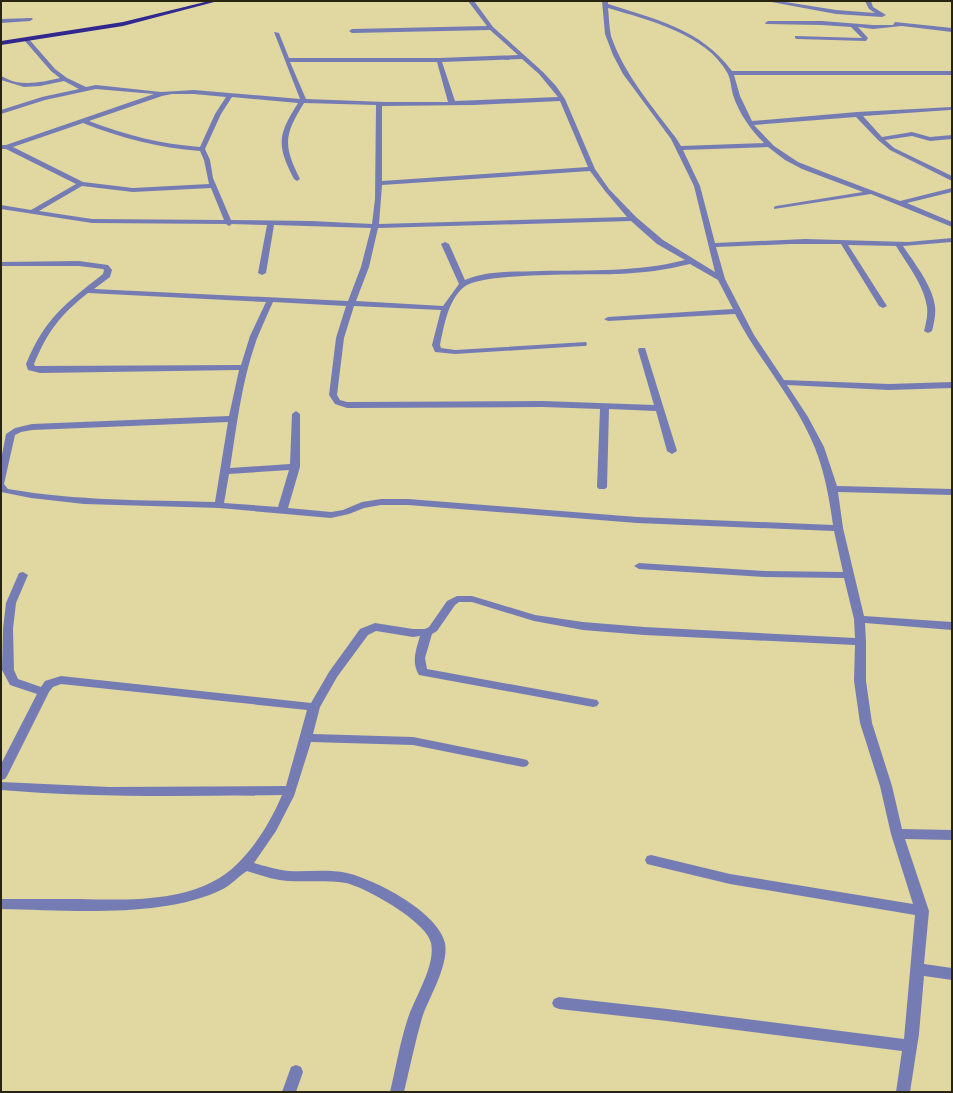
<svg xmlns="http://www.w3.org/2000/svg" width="953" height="1093" font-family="'Source Sans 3',sans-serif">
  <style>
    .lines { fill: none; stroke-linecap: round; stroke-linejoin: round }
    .minor { fill: #757cb4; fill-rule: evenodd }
    .major { fill: #30288f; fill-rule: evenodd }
  </style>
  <rect width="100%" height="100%" fill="#e1d7a1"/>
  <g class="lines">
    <path class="minor" d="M 468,1 L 474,1 L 493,27 L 543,72 L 556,86 L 565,99 L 595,169 L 609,189 L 636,217 L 663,240 L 715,272 L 694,186 L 671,139 L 623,74 L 613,55 L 605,34 L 602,1 L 608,1 L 608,4 C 655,19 701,29 732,71 L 952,71 L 952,75 L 734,75 L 740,96 L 752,121 L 857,112 L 952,107 L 952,109 L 950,110 L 863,116 L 882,137 L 912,132 L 930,137 L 952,135 L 952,139 L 930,141 L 912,136 L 885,140 L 894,148 L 952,176 L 952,181 L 890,150 L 878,140 L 856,117 L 754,125 L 774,146 L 798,162 L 826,173 L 900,201 L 952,188 L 952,192 L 907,203 L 952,222 L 952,227 L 871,194 L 774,209 L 774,207 L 776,206 L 863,192 L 802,169 L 785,160 L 768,147 L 683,150 L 700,186 L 715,243 L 805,239 L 908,242 L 952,238 L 952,242 L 903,246 C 915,264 932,285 935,306 C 936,315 934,323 932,331 L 928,333 L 924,331 C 926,323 928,315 927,307 C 924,285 907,264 896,246 L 848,245 L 887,306 L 883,308 L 879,306 L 841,244 L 790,244 L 716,247 L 725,279 L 754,335 L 784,380 L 889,384 L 952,382 L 952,388 L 889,390 L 787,385 L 808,417 L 824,447 L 837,486 L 952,489 L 952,495 L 838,492 L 843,528 L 864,616 L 952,622 L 952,630 L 865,623 L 866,642 L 866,681 L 872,723 L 892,786 L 902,829 L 952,830 L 952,840 L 905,839 L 929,911 L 924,964 L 952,968 L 952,980 L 924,976 L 919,1034 L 910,1092 L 896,1092 L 902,1051 L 667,1021 L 559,1009 L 554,1007 L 552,1003 L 554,999 L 559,997 L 667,1009 L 904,1039 L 915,915 L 730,884 L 651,865 L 647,864 L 645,860 L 647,856 L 651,855 L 730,874 L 913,904 L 891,834 L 880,786 L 860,723 L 854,681 L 855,645 L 644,635 L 583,630 L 534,621 L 472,602 L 459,602 L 455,605 L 437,631 L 432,634 L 425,658 L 427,669 L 597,700 L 599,703 L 597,706 L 593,707 L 419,675 C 411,662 416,650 420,636 L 413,637 L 376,631 L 368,635 L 337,677 L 320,707 L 313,734 L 413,737 L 523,759 L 527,760 L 529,763 L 527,766 L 523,767 L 413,745 L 311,742 L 294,796 L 276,831 L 254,863 C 265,866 277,870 289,871 C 308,872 328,869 347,873 C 376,880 438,912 445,943 C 449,966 429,997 422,1018 C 415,1042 410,1067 404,1092 L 390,1092 C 396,1067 400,1042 408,1018 C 415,997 436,965 431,943 C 427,922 367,888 346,883 C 327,880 307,882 288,881 C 274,880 260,875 247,871 C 239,876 231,885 223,889 C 163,919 67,910 1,909 L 1,899 C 27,899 54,899 80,899 C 122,900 176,902 214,881 C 245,865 269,826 282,795 C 188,796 95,798 1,790 L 1,782 L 109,787 L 286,786 L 307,710 L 61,684 L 53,687 L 49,692 L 7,776 L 5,779 L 1,780 L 1,764 L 37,694 L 10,685 L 2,670 L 3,629 L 6,603 L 19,573 L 23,572 L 28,575 L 16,603 L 13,629 L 14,670 L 18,679 L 41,687 L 45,681 L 61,676 L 311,703 L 329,672 L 360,629 L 375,623 L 413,629 L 425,629 L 429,627 L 447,601 L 457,596 L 472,596 L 535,615 L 583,622 L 644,627 L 855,638 L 854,619 L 844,578 L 765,577 L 639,569 L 634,566 L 639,563 L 765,571 L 843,572 L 834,531 L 637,523 L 408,505 L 381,505 L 364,508 L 349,514 L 331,518 L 219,508 L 84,504 L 31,498 L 1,492 L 1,460 L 6,434 L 15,428 L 32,424 L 229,416 L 239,370 L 40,373 L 28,370 L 26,364 C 45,318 65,304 103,274 L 104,270 L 103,269 L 79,266 L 1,266 L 1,262 L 79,261 L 108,265 L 112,270 L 110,277 L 94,289 L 348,301 L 361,267 L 371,228 L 274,225 L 266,273 L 262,275 L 258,273 L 267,225 L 232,224 L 229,226 L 226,224 L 92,223 L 1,209 L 1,205 L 31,210 L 76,184 L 6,149 L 1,149 L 1,145 L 6,145 L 154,94 L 96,89 L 45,100 L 1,114 L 1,110 L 42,97 L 79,89 L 64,81 L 40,86 L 24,87 L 1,80 L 1,76 C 6,78 11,81 16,82 C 31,85 46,81 60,78 L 51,71 L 24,40 L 24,38 L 28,38 L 55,69 L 67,78 L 86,87 L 96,85 L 161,92 L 194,90 L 300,99 L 274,32 L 279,33 L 289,58 L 439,58 L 518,55 L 490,30 L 352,33 L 349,31 L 352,29 L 487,26 ZM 608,8 C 648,20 707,34 728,74 C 731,81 731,88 733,95 C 739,113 750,129 764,143 L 681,146 L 676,138 C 652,106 624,74 611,36 C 609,27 609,17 608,8 ZM 522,59 L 539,74 L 558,97 L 455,101 L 442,62 ZM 290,62 L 437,62 L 448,102 L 386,102 L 306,99 ZM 172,94 L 194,94 L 226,97 L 215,114 L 200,147 C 161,144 125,135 89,121 L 162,96 ZM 232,97 L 298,103 C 278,135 276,144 294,179 L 297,181 L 300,179 C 283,145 284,135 304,103 L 376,105 L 375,199 L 372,224 L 311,221 L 231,220 L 213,178 L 210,160 L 205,149 L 221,114 ZM 560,101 L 588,167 L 382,181 L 382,106 L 474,105 ZM 83,123 C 121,138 159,148 200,151 L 204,160 L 209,184 L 133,188 L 83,182 L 13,147 ZM 590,171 L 605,191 L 627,217 L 379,224 L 382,185 ZM 82,186 L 133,192 L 211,188 L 224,220 L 92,219 L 39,211 ZM 631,221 L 657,244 L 685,260 C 638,272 589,270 541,271 C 517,272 487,270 465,280 L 449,244 L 445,242 L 441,244 L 459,284 L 443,306 L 356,301 L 369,267 L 378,228 ZM 690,264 L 718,280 L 733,309 L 608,317 L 604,319 L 608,321 L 735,314 C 758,359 796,400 815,448 C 825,474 829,497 833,525 L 637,517 L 408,499 L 381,499 L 362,502 L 343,510 L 331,512 L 288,508 L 300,467 L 300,414 L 296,411 L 292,414 L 290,464 L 230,468 C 237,424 242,378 258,336 C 263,324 268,313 273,302 L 346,306 L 336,338 L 329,395 L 335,404 L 347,408 L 543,407 L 600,409 L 597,487 L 599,489 L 605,489 L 607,487 L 609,409 L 656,411 L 667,451 L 672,454 L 677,451 L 645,348 L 639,348 L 638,350 L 654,405 L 543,401 L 347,402 L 340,400 L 337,395 L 344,338 L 354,306 L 441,310 L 432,345 L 435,352 L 455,354 L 583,346 L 586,346 L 587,344 L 586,342 L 455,350 L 441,348 L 440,345 C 444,326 448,300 464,287 C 483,272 589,275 618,274 C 642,273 666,270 690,264 ZM 88,293 L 266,302 L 250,336 L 241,365 L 35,366 L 34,364 C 48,331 60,315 88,293 ZM 228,422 L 215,502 C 145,500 77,501 8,489 L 4,484 L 15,435 L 21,432 L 32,430 ZM 289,470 L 278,507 L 224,503 L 229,474 Z
      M 766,1 L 779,1 L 836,10 L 875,13 L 869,9 L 865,1 L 871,1 L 873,7 L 886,15 L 882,17 L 836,14 Z
      M 32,18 L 33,19 L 30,21 L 1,23 L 1,19 Z
      M 768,21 L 822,21 L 873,25 L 893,25 L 895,22 L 952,28 L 952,32 L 902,26 L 873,29 L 858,27 L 868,38 L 866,41 L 797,39 L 795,38 L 795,36 L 862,38 L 851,27 L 822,25 L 766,24 L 765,23 Z
      M 296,1065 L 301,1067 L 303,1072 L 296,1092 L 282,1092 L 291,1067 Z"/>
    <path class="major" d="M 209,1 L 218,1 L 123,26 L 1,45 L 1,41 L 123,22 Z"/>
  </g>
  <rect width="953" height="1093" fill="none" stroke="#29240f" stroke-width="4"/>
</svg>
